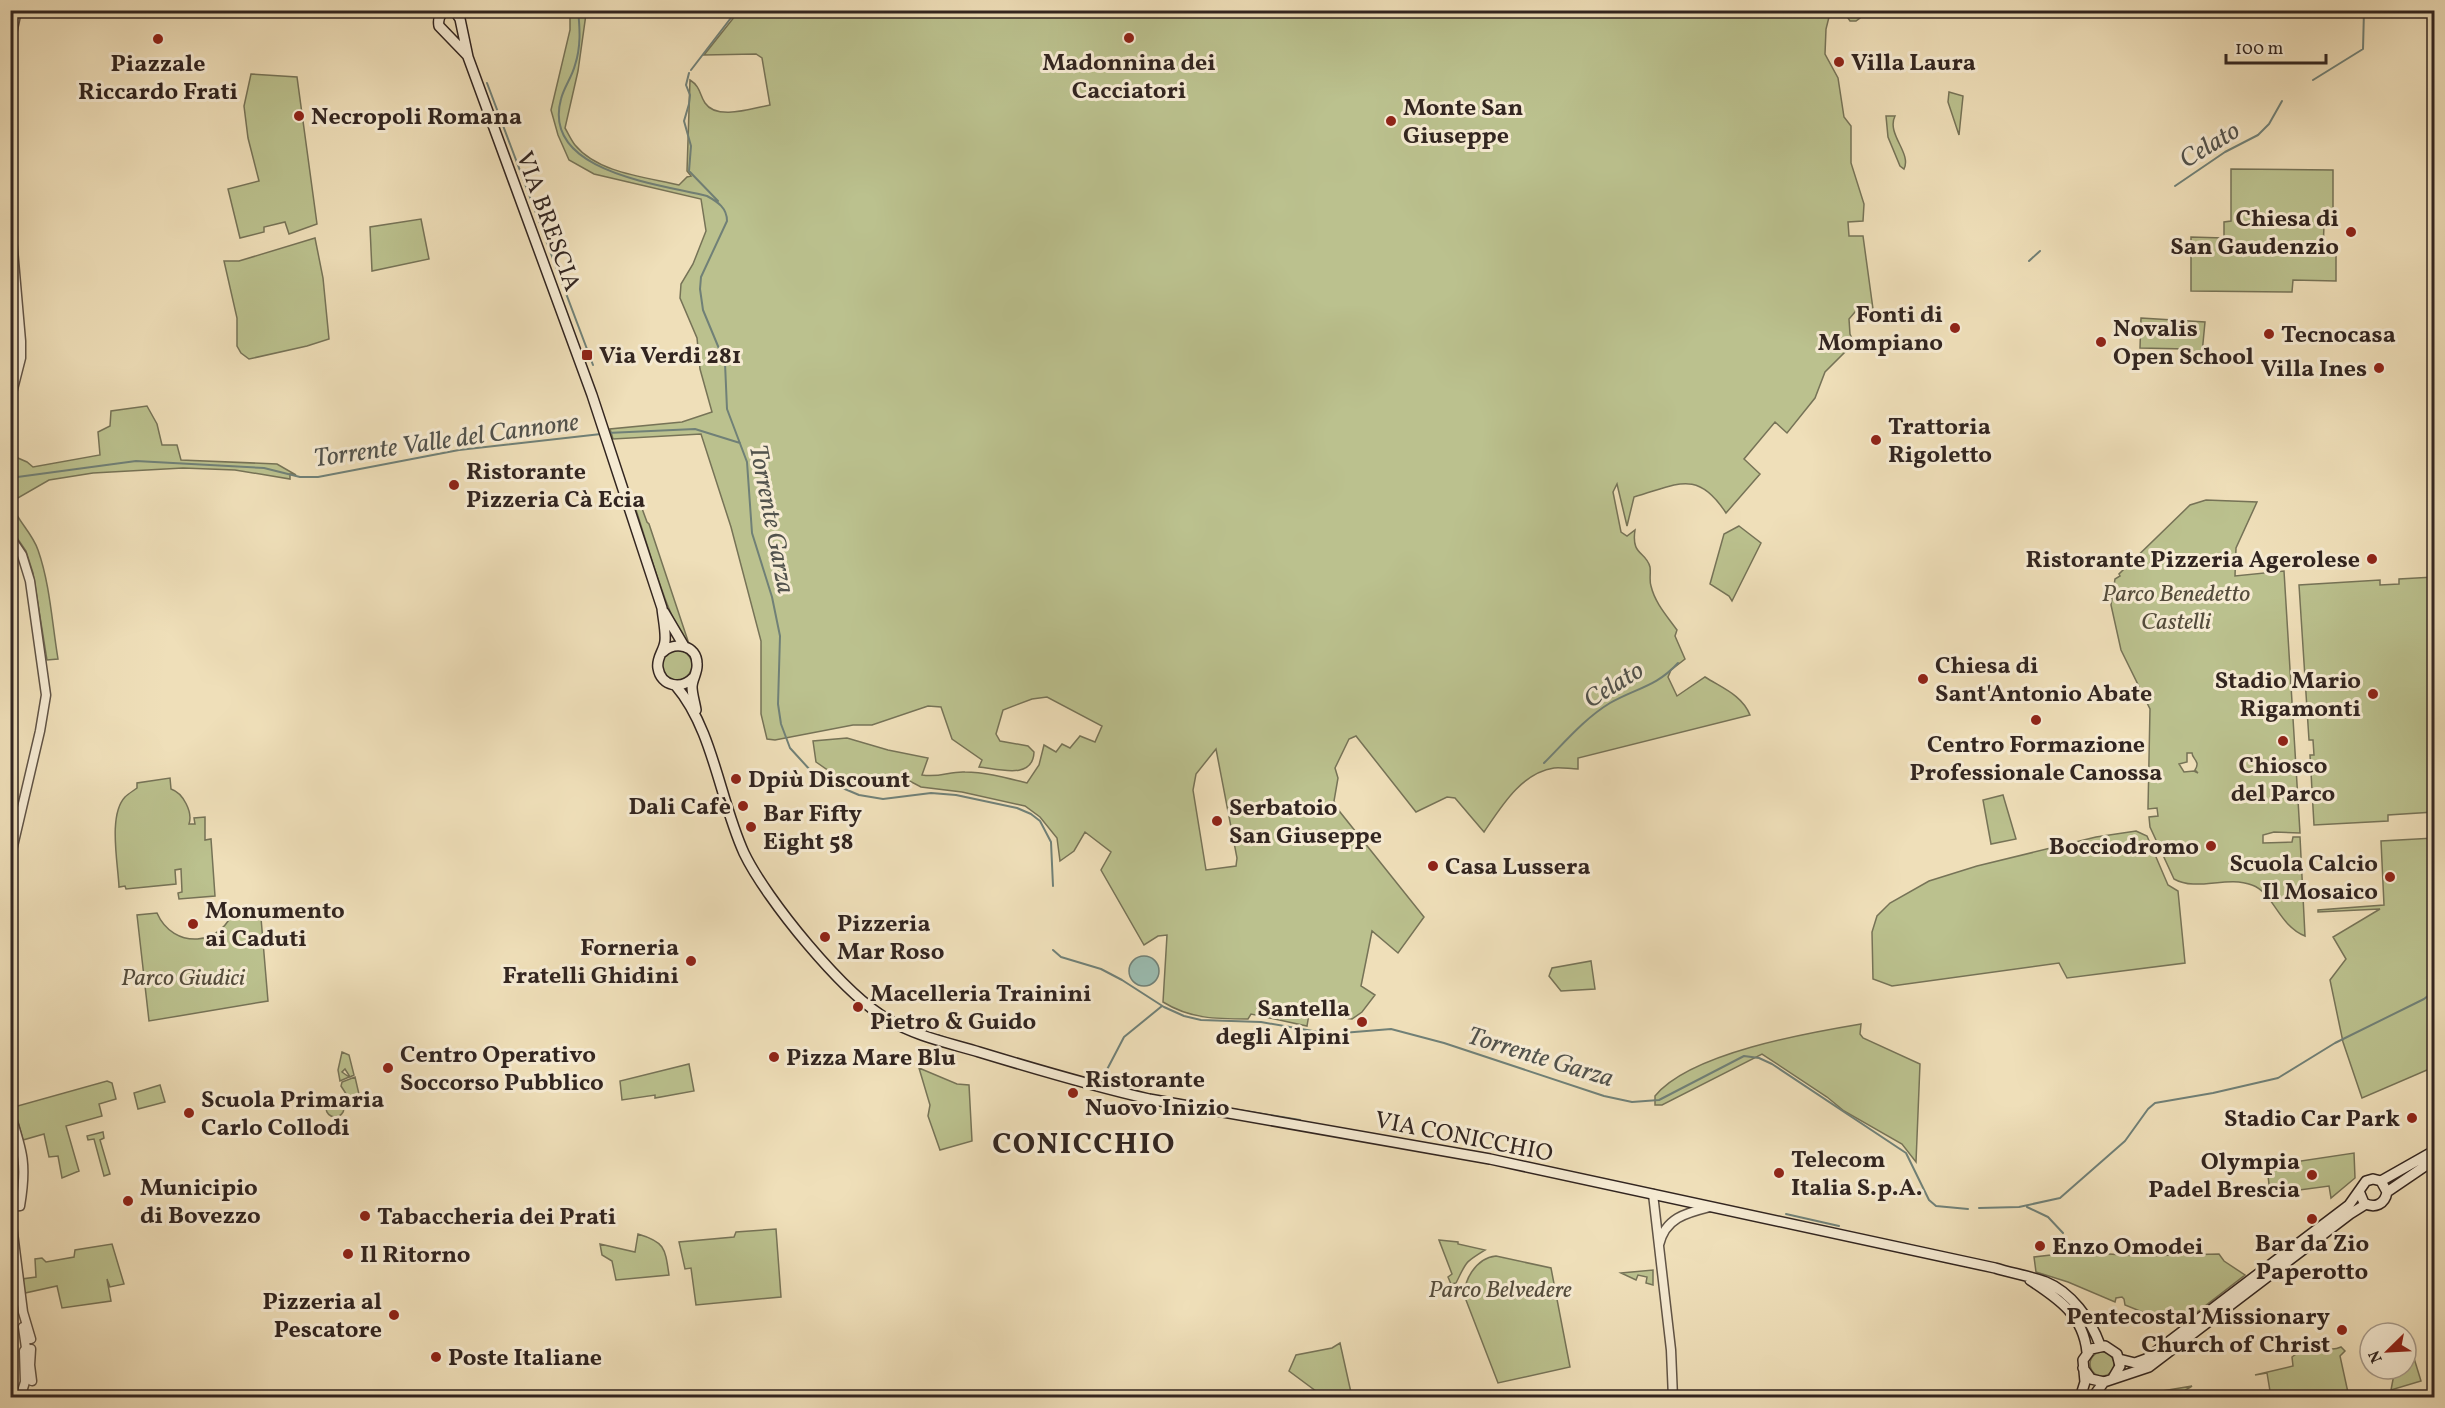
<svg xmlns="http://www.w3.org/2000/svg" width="2445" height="1408" font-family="Vollkorn,serif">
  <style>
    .green { fill: #bbc18e; stroke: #767357; stroke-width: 1.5; fill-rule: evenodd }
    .water { fill: #9abcb1; stroke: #708077; stroke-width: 1.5 }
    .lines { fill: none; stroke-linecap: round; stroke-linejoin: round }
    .stream { stroke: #708077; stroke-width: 2 }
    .tertiary-casing { stroke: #615446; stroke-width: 11 }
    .secondary-casing { stroke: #322520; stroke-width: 12 }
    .tertiary { stroke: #f5ead2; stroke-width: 8 }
    .secondary { stroke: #f5ead2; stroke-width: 9 }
    .poi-dot { fill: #8f2418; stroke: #f5ead2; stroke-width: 2 }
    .labels { text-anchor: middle; stroke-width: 6; stroke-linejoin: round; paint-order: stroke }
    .poi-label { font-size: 24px; font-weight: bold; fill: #322520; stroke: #f5ead2; text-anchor: start }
    .street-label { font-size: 24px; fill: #322520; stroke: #f5ead2 }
    .park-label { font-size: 24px; font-style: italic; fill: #544c3c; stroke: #f5ead2 }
    .water-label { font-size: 26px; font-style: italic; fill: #51524c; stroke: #f5ead2 }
    .district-label { font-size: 30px; font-weight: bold; letter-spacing: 1.5px; fill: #322520; stroke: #f5ead2 }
  </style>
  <rect width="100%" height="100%" fill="#efdfb9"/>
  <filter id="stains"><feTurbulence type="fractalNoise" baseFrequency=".00333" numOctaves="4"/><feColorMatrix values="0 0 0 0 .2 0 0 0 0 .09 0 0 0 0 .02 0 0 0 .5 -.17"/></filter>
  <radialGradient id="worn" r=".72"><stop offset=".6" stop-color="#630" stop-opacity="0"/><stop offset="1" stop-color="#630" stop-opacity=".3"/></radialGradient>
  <path class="green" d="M 570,11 L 586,14 L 578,71 L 565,128 C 568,133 571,140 575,145 C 598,173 645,177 679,185 L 687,177 L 691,176 L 687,171 L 690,80 C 701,87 699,94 705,103 C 717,121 753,108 770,105 L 762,58 L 756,54 L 704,55 L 739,11 L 1861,11 L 1860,18 L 1856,21 L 1850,21 L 1846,15 L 1838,13 L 1829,17 L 1826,29 L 1825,54 L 1838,78 L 1844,117 L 1851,126 L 1851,163 L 1864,204 L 1863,221 L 1848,222 L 1849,236 L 1863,236 L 1873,309 L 1855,312 L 1849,319 L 1850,334 L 1854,343 L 1825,372 L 1815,398 L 1787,433 L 1775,422 L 1744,459 L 1760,474 L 1726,513 C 1697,468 1677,485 1634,497 L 1627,526 L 1617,484 L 1613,492 L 1621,532 L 1627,536 L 1635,530 C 1631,556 1646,551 1650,567 C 1651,573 1649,580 1651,586 C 1655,603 1667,616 1677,630 L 1675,636 L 1685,659 L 1671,670 L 1668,677 L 1677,696 L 1705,677 C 1722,688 1742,695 1750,715 L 1578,758 L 1578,769 C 1570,769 1561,767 1554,768 C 1521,773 1501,807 1484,832 L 1455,798 L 1447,797 L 1416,812 L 1356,736 L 1349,739 L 1335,768 L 1338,778 L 1334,801 L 1340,812 L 1424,917 L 1398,953 L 1372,931 L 1361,986 L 1375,995 L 1362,1012 L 1352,1019 L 1309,1014 L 1307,1026 L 1251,1014 L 1248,1019 C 1217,1019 1190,1019 1163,1002 L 1167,935 L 1158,936 L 1144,945 L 1101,870 L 1111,852 L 1085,832 L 1074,851 L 1060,861 L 1057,838 L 1040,817 L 1025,806 L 962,792 L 921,787 L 904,778 C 859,790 854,789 816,762 L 813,741 L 847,738 L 888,750 L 928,758 L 922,775 C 940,778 950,771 965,772 C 986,772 1007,778 1027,783 L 1039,765 L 1044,745 L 1056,752 L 1062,744 L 1070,748 L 1080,736 L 1095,742 L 1102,726 L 1047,697 L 1032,699 L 1003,710 L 996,734 L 1000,741 L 1028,746 L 1034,752 C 1033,780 999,769 979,767 L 982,760 L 952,739 L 941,707 L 928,706 L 872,725 L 853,725 L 775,740 L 767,739 L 761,714 L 761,641 L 731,527 L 701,434 L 613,439 L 610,429 L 682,422 L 712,412 L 700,369 L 697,338 L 680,298 L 681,284 L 693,264 L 706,231 L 701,199 L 594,174 L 569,160 L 558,135 L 551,110 L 570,30 ZM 1216,749 L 1237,858 L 1236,866 L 1206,870 L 1193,790 L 1196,774 Z
    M 251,74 L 297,77 L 317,224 L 289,234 L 285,222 L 264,227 L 264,232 L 240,238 L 228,189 L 259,181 L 248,138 L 244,106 Z
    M 1949,92 L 1963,96 L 1959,135 L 1948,102 Z
    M 1886,116 L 1895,116 C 1886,134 1912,153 1904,169 L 1900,166 L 1888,137 Z
    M 2231,169 L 2333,170 L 2333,224 L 2324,225 L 2323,251 L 2336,251 L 2336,281 L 2293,280 L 2292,292 L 2191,291 L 2191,237 L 2224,238 L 2224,222 L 2231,221 Z
    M 421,219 L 429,259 L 372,271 L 370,227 Z
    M 315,238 L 323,278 L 329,339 L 307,346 L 249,359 L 241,353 L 237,346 L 237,318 L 224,261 L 239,261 Z
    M 2141,318 L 2205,322 L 2201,364 L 2185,363 L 2186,349 L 2140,348 Z
    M 147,406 L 157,424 L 162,445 L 177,445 L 181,460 L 277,464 L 296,475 L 290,474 L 290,479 L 235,470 L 183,468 L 93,473 L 49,480 L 11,502 L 11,455 L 27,462 L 33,467 L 100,455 L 98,432 L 110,426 L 111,411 Z
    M 2206,500 L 2257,502 L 2236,548 L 2235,576 L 2284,571 L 2300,833 L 2274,832 L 2263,835 L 2263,843 L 2292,842 L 2293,837 L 2300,837 L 2305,936 C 2278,925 2274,893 2252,885 C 2227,875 2197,892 2174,879 L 2150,827 L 2149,817 L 2158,816 L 2157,808 L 2148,809 L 2150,709 L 2121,650 L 2111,605 L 2115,579 L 2120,576 L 2119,574 L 2190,505 ZM 2187,753 L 2192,753 C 2192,759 2201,761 2195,770 L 2198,773 L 2194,771 L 2184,772 L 2179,764 L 2187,762 Z
    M 11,502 C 16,520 32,532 38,550 C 50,584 52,623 58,659 L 47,660 L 33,573 L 26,551 L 11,529 Z
    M 640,503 L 647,522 L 649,524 L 689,644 C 668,624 646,538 635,507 Z
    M 1739,526 L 1761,543 L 1732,601 L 1729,596 L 1710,584 L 1724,534 Z
    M 2434,577 L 2434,812 L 2388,815 L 2388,821 L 2314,825 L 2310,755 L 2314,755 L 2313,740 L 2309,740 L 2299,585 L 2380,580 L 2380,585 L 2399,584 L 2399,579 Z
    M662 665a15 15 0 1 1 30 0a15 15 0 1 1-30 0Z
    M 170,778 L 171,789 C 183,793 193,812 189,824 L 195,824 L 194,818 L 205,817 L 205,840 L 211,839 L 215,896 L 179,899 L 178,893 L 182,892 L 181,869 L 175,870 L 176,884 L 126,889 L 125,886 L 119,887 C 118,863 108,815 125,797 C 128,794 133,791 137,788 L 137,783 Z
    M 2003,795 L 2016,839 L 1991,844 L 1983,800 Z
    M 2136,831 L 2147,836 L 2168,885 L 2178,891 L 2185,963 L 2067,978 L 2059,963 L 1892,986 L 1873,979 L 1872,932 L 1877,916 L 1890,903 L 1929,881 L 1977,866 L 2096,837 Z
    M 2434,838 L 2434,1067 L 2362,1098 L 2343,1042 L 2330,980 L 2346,959 L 2333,937 L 2380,909 L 2318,912 L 2318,910 L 2384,905 L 2381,841 Z
    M 260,906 L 268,1001 L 149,1021 L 137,915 L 157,913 C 173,950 223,947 234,908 Z
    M 1591,961 L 1595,989 L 1561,991 L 1549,976 L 1552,968 Z
    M 1861,1024 L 1860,1034 L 1863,1038 L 1920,1064 L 1916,1162 L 1902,1144 L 1844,1111 L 1827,1097 L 1762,1054 L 1662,1105 L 1655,1105 L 1655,1096 C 1690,1053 1807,1033 1861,1024 Z
    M 342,1052 L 349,1055 L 354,1075 L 350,1077 L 345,1069 L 342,1072 L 349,1077 L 340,1081 L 338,1070 Z
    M 689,1064 L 694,1091 L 655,1098 L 655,1095 L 622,1100 L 620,1081 Z
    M 919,1068 L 957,1084 L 969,1085 L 972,1141 L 940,1150 L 928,1116 L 930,1105 Z
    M 355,1077 L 361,1103 L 357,1104 L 350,1100 L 341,1086 L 342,1082 Z
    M 107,1081 L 112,1083 L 116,1099 L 99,1104 L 102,1116 L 66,1126 L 79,1171 L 62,1178 L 58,1156 L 49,1157 L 44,1134 L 23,1140 L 14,1107 Z
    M 160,1085 L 165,1102 L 138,1109 L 134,1093 Z
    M326 1108a9 9 0 1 1 18 0a9 9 0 1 1-18 0Z
    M 103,1132 L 104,1138 L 100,1140 L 110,1174 L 104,1176 L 94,1139 L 88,1140 L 87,1136 Z
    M 2354,1153 L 2355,1178 L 2331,1198 L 2329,1186 L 2270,1194 L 2267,1166 Z
    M 776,1229 L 781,1297 L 696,1305 L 691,1268 L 685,1269 L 679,1242 L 734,1237 L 736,1232 Z
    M 638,1234 C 665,1242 665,1248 669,1275 L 616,1280 L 612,1261 L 602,1255 L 600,1244 L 635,1252 Z
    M 1439,1240 L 1458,1242 L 1458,1244 L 1485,1250 C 1464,1263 1467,1261 1456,1283 L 1451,1284 L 1448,1277 L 1452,1274 Z
    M 112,1244 L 124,1284 L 110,1287 L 107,1279 L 111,1301 L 62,1308 L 57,1286 L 25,1293 L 22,1279 L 36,1277 L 35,1259 L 42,1258 L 46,1262 L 74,1257 L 75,1250 Z
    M 2078,1244 L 2080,1252 L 2138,1256 L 2219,1254 L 2224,1261 L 2245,1275 L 2192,1316 L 2183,1320 L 2167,1322 L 2125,1305 L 2124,1299 L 2122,1297 L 2116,1298 L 2115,1302 L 2068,1282 L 2036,1272 L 2034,1257 L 2051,1255 L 2062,1251 L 2066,1256 L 2075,1251 L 2074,1245 Z
    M 1496,1256 L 1551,1268 L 1570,1367 L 1498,1383 L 1466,1300 C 1461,1282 1476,1258 1496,1256 Z
    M 1653,1270 L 1653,1285 L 1646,1283 L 1647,1277 L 1638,1275 L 1636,1280 L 1621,1273 Z
    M 2406,1332 L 2421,1381 L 2391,1390 L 2395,1369 L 2406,1369 L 2406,1333 L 2404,1333 Z
    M 2316,1340 C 2322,1349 2332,1351 2341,1347 L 2345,1351 L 2340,1356 L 2349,1397 L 2271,1397 L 2267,1373 L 2255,1375 L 2293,1366 L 2292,1357 Z
    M 1340,1343 L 1352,1397 L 1324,1397 L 1289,1371 L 1296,1355 L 1332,1348 Z
    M2090 1364a12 12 0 1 1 24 0a12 12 0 1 1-24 0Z
    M 2192,1386 L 2175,1397 L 2136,1397 L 2144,1394 Z"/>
  <path class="water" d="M1129 971a15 15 0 1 1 30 0a15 15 0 1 1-30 0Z"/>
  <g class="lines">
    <path class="stream" d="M 578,10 C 580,29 581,47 575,65 C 572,77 564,87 561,99 C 541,172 659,184 707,196 C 718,202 727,208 727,221 L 701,277 L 700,289 L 703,310 L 725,363 L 727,409 L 747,462 L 752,533 L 772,597 L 780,636 L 778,704 L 781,724 L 790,748 L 811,771 L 826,781 L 859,795 L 883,799 L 931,793 L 956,795 L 1017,808 L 1031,814 L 1040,821 L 1051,842 L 1053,886
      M 691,70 L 737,10
      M 689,73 L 686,85 L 690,95 L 689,104 L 684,121 L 691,146 L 689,171 L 718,201
      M 2313,80 L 2363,49 L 2364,10
      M 487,83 L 542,229
      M 2175,186 L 2225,152 L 2258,135 L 2269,124 L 2282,101
      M 544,235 L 593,365
      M 2029,261 L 2040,251
      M 607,433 L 695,429 L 740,443
      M 10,478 L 136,461 L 264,468 L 300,477 L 318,477 L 459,450 L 601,434
      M 1544,763 C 1564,743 1585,718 1610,703 C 1636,688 1656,687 1678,663
      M 1053,950 L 1061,957 L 1101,969 L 1122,980 L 1164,1007 L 1184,1016 L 1201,1020 L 1261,1022 L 1330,1034 L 1391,1029 L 1444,1043 L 1604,1096 L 1632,1102 L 1659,1100 L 1744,1056 L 1759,1058 L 1772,1064 L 1906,1153 L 1929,1200 L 1936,1206 L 1968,1209
      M 938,1035 L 949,1039
      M 1101,1081 L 1124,1037 L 1162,1006
      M 1214,1106 L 1300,1120
      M 2027,1207 L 2048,1217 L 2063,1233
      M 1979,1208 L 2019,1207 L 2060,1198 L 2125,1141 L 2148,1109 L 2155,1103 L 2213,1093 L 2278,1078 L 2335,1043 L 2424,999 L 2434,991
      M 1786,1214 L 1839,1226"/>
    <defs>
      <path id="tertiary" d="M 10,43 L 17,10
        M 10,215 L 21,341 L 21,358 L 10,401
        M 10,537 L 22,555 L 30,581 L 46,695 L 40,731 L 10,859
        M 10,1113 C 23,1152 27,1165 20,1206 L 10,1207
        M 1653,1194 L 1671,1350 L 1673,1398
        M 10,1209 L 23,1312 L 31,1339
        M 1659,1245 C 1665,1218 1686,1213 1710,1207
        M 31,1349 L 30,1365 L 32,1381
        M 20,1398 L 25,1382 L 24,1351 L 26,1348 L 23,1327"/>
      <path id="secondary" d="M 454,10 L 460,19 L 468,57 L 592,395 L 662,608 C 663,619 666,631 665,641 C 664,651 656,658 658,668 C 661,687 682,690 694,677
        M 455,12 C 444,9 437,15 439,26 L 467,55
        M 664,612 L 684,646
        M 663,652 C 675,641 697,645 697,664 C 698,672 692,679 692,687 C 692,694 695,703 696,710
        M 676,686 C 713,729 720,801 744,853 C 766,899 844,995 889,1020 C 915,1036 949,1043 979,1052 C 1035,1069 1092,1086 1149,1099 L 1490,1159 L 1995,1268 C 2011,1273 2030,1276 2046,1282 C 2071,1292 2091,1320 2100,1345
        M 2381,1181 L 2434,1151
        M 2359,1191 L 2364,1203 C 2375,1209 2385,1204 2387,1192 L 2434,1160
        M 2030,1280 C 2059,1299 2083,1315 2087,1352
        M 2119,1359 L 2135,1363 L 2146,1359 L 2349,1205 L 2366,1181 L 2373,1179 L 2381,1181 L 2387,1192
        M 2083,1368 L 2091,1379 L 2104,1382 L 2149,1367 L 2350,1214 L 2366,1204
        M 2080,1398 L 2085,1382 L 2083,1360 L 2091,1349 L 2105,1346 L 2117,1354 L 2120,1366 L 2113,1378
        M 2092,1398 L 2104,1382"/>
    </defs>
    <use href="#tertiary" class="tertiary-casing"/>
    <use href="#secondary" class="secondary-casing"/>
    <use href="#tertiary" class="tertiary"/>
    <use href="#secondary" class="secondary"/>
  </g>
  <g class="poi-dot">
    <circle cx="1129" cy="38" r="6"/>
    <circle cx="158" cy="39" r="6"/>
    <circle cx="1839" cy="62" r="6"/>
    <circle cx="299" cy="116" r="6"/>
    <circle cx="1391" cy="121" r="6"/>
    <circle cx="2351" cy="232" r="6"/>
    <circle cx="1955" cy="328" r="6"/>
    <circle cx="2269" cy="334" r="6"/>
    <circle cx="2101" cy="342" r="6"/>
    <rect x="581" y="349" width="12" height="12" rx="3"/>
    <circle cx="2379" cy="368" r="6"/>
    <circle cx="1876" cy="440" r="6"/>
    <circle cx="454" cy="485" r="6"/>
    <circle cx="2372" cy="559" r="6"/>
    <circle cx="1923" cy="679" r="6"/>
    <circle cx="2373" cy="694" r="6"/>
    <circle cx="2036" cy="720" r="6"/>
    <circle cx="2283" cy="741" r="6"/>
    <circle cx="736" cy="779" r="6"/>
    <circle cx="743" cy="806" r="6"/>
    <circle cx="1217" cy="821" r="6"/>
    <circle cx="751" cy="827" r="6"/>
    <circle cx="2211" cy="846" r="6"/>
    <circle cx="1433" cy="866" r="6"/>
    <circle cx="2390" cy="877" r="6"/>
    <circle cx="193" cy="924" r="6"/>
    <circle cx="825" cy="937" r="6"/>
    <circle cx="691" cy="961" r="6"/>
    <circle cx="858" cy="1007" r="6"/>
    <circle cx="1362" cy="1022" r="6"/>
    <circle cx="774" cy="1057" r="6"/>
    <circle cx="388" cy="1068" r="6"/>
    <circle cx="1073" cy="1093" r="6"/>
    <circle cx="189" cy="1113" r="6"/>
    <circle cx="2412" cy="1118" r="6"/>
    <circle cx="1779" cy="1173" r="6"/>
    <circle cx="2312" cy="1175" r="6"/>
    <circle cx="128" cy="1201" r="6"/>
    <circle cx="365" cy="1216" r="6"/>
    <circle cx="2312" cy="1219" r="6"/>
    <circle cx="2040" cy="1246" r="6"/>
    <circle cx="348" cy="1254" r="6"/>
    <circle cx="394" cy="1315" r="6"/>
    <circle cx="2342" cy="1330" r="6"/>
    <circle cx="436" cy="1357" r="6"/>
  </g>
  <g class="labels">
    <g class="poi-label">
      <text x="1129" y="70" text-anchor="middle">Madonnina dei<tspan x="1129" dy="28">Cacciatori</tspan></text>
      <text x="1851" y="70">Villa Laura</text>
      <text x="158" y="71" text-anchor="middle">Piazzale<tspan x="158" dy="28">Riccardo Frati</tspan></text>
      <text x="1403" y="115">Monte San<tspan x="1403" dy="28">Giuseppe</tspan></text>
      <text x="311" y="124">Necropoli Romana</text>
      <text x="2339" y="226" text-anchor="end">Chiesa di<tspan x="2339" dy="28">San Gaudenzio</tspan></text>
      <text x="1943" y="322" text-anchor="end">Fonti di<tspan x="1943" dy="28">Mompiano</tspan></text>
      <text x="2113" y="336">Novalis<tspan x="2113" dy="28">Open School</tspan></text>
      <text x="2281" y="342">Tecnocasa</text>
      <text x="599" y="363">Via Verdi 281</text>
      <text x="2367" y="376" text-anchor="end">Villa Ines</text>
      <text x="1888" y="434">Trattoria<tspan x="1888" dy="28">Rigoletto</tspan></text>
      <text x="466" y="479">Ristorante<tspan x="466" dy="28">Pizzeria Cà Ecia</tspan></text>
      <text x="2360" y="567" text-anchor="end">Ristorante Pizzeria Agerolese</text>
      <text x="1935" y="673">Chiesa di<tspan x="1935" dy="28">Sant'Antonio Abate</tspan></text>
      <text x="2361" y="688" text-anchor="end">Stadio Mario<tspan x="2361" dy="28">Rigamonti</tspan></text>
      <text x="2036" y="752" text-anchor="middle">Centro Formazione<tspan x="2036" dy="28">Professionale Canossa</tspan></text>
      <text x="2283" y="773" text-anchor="middle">Chiosco<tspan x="2283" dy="28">del Parco</tspan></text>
      <text x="748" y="787">Dpiù Discount</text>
      <text x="731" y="814" text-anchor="end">Dali Cafè</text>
      <text x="1229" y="815">Serbatoio<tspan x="1229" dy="28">San Giuseppe</tspan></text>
      <text x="763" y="821">Bar Fifty<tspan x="763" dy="28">Eight 58</tspan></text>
      <text x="2199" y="854" text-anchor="end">Bocciodromo</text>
      <text x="2378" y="871" text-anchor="end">Scuola Calcio<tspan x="2378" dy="28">Il Mosaico</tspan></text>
      <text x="1445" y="874">Casa Lussera</text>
      <text x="205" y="918">Monumento<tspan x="205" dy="28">ai Caduti</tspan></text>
      <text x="837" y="931">Pizzeria<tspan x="837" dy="28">Mar Roso</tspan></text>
      <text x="679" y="955" text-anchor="end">Forneria<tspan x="679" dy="28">Fratelli Ghidini</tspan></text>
      <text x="870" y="1001">Macelleria Trainini<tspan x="870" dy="28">Pietro &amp; Guido</tspan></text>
      <text x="1350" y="1016" text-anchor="end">Santella<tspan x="1350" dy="28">degli Alpini</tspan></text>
      <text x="400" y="1062">Centro Operativo<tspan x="400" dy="28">Soccorso Pubblico</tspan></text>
      <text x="786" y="1065">Pizza Mare Blu</text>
      <text x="1085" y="1087">Ristorante<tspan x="1085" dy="28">Nuovo Inizio</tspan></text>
      <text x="201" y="1107">Scuola Primaria<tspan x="201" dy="28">Carlo Collodi</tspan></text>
      <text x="2400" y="1126" text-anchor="end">Stadio Car Park</text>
      <text x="1791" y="1167">Telecom<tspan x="1791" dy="28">Italia S.p.A.</tspan></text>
      <text x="2300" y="1169" text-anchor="end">Olympia<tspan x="2300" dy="28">Padel Brescia</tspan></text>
      <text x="140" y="1195">Municipio<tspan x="140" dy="28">di Bovezzo</tspan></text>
      <text x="377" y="1224">Tabaccheria dei Prati</text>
      <text x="2312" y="1251" text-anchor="middle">Bar da Zio<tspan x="2312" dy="28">Paperotto</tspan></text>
      <text x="2052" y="1254">Enzo Omodei</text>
      <text x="360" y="1262">Il Ritorno</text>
      <text x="382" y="1309" text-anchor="end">Pizzeria al<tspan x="382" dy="28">Pescatore</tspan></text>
      <text x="2330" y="1324" text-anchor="end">Pentecostal Missionary<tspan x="2330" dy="28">Church of Christ</tspan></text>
      <text x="448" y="1365">Poste Italiane</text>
    </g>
    <g class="street-label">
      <text transform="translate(549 221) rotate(70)" y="8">VIA BRESCIA</text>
      <text transform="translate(1464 1136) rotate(11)" y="8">VIA CONICCHIO</text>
    </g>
    <g class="park-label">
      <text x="2176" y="601">Parco Benedetto<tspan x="2176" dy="28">Castelli</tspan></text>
      <text x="183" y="985">Parco Giudici</text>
      <text x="1500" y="1297">Parco Belvedere</text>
    </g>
    <g class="water-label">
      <text transform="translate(2209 144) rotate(-31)" y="9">Celato</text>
      <text transform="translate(446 439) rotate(-8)" y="9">Torrente Valle del Cannone</text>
      <text transform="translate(773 519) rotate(79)" y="9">Torrente Garza</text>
      <text transform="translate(1613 684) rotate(-32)" y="9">Celato</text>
      <text transform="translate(1541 1056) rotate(17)" y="9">Torrente Garza</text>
    </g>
    <g class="district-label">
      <text x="1084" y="1153">CONICCHIO</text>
    </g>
  </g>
  <rect width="2445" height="1408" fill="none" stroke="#efdfb9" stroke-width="36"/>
  <rect x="12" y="12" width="2421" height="1384" fill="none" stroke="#322520" stroke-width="3"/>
  <rect x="18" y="18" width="2409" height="1372" fill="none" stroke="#322520" stroke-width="1.5"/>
  <g transform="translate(2388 1351) rotate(246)"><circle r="28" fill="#f5ead2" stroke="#a79b8b" stroke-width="1.5"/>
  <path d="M0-4.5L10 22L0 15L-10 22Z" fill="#8f2418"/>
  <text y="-9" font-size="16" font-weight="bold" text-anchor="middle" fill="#322520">N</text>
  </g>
  <path d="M2226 54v9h100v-9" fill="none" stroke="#322520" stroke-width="3"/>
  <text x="2235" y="54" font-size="18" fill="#322520" stroke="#f5ead2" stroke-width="4.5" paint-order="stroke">100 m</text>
  <rect width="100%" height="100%" filter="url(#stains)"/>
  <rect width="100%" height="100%" fill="url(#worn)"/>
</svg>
